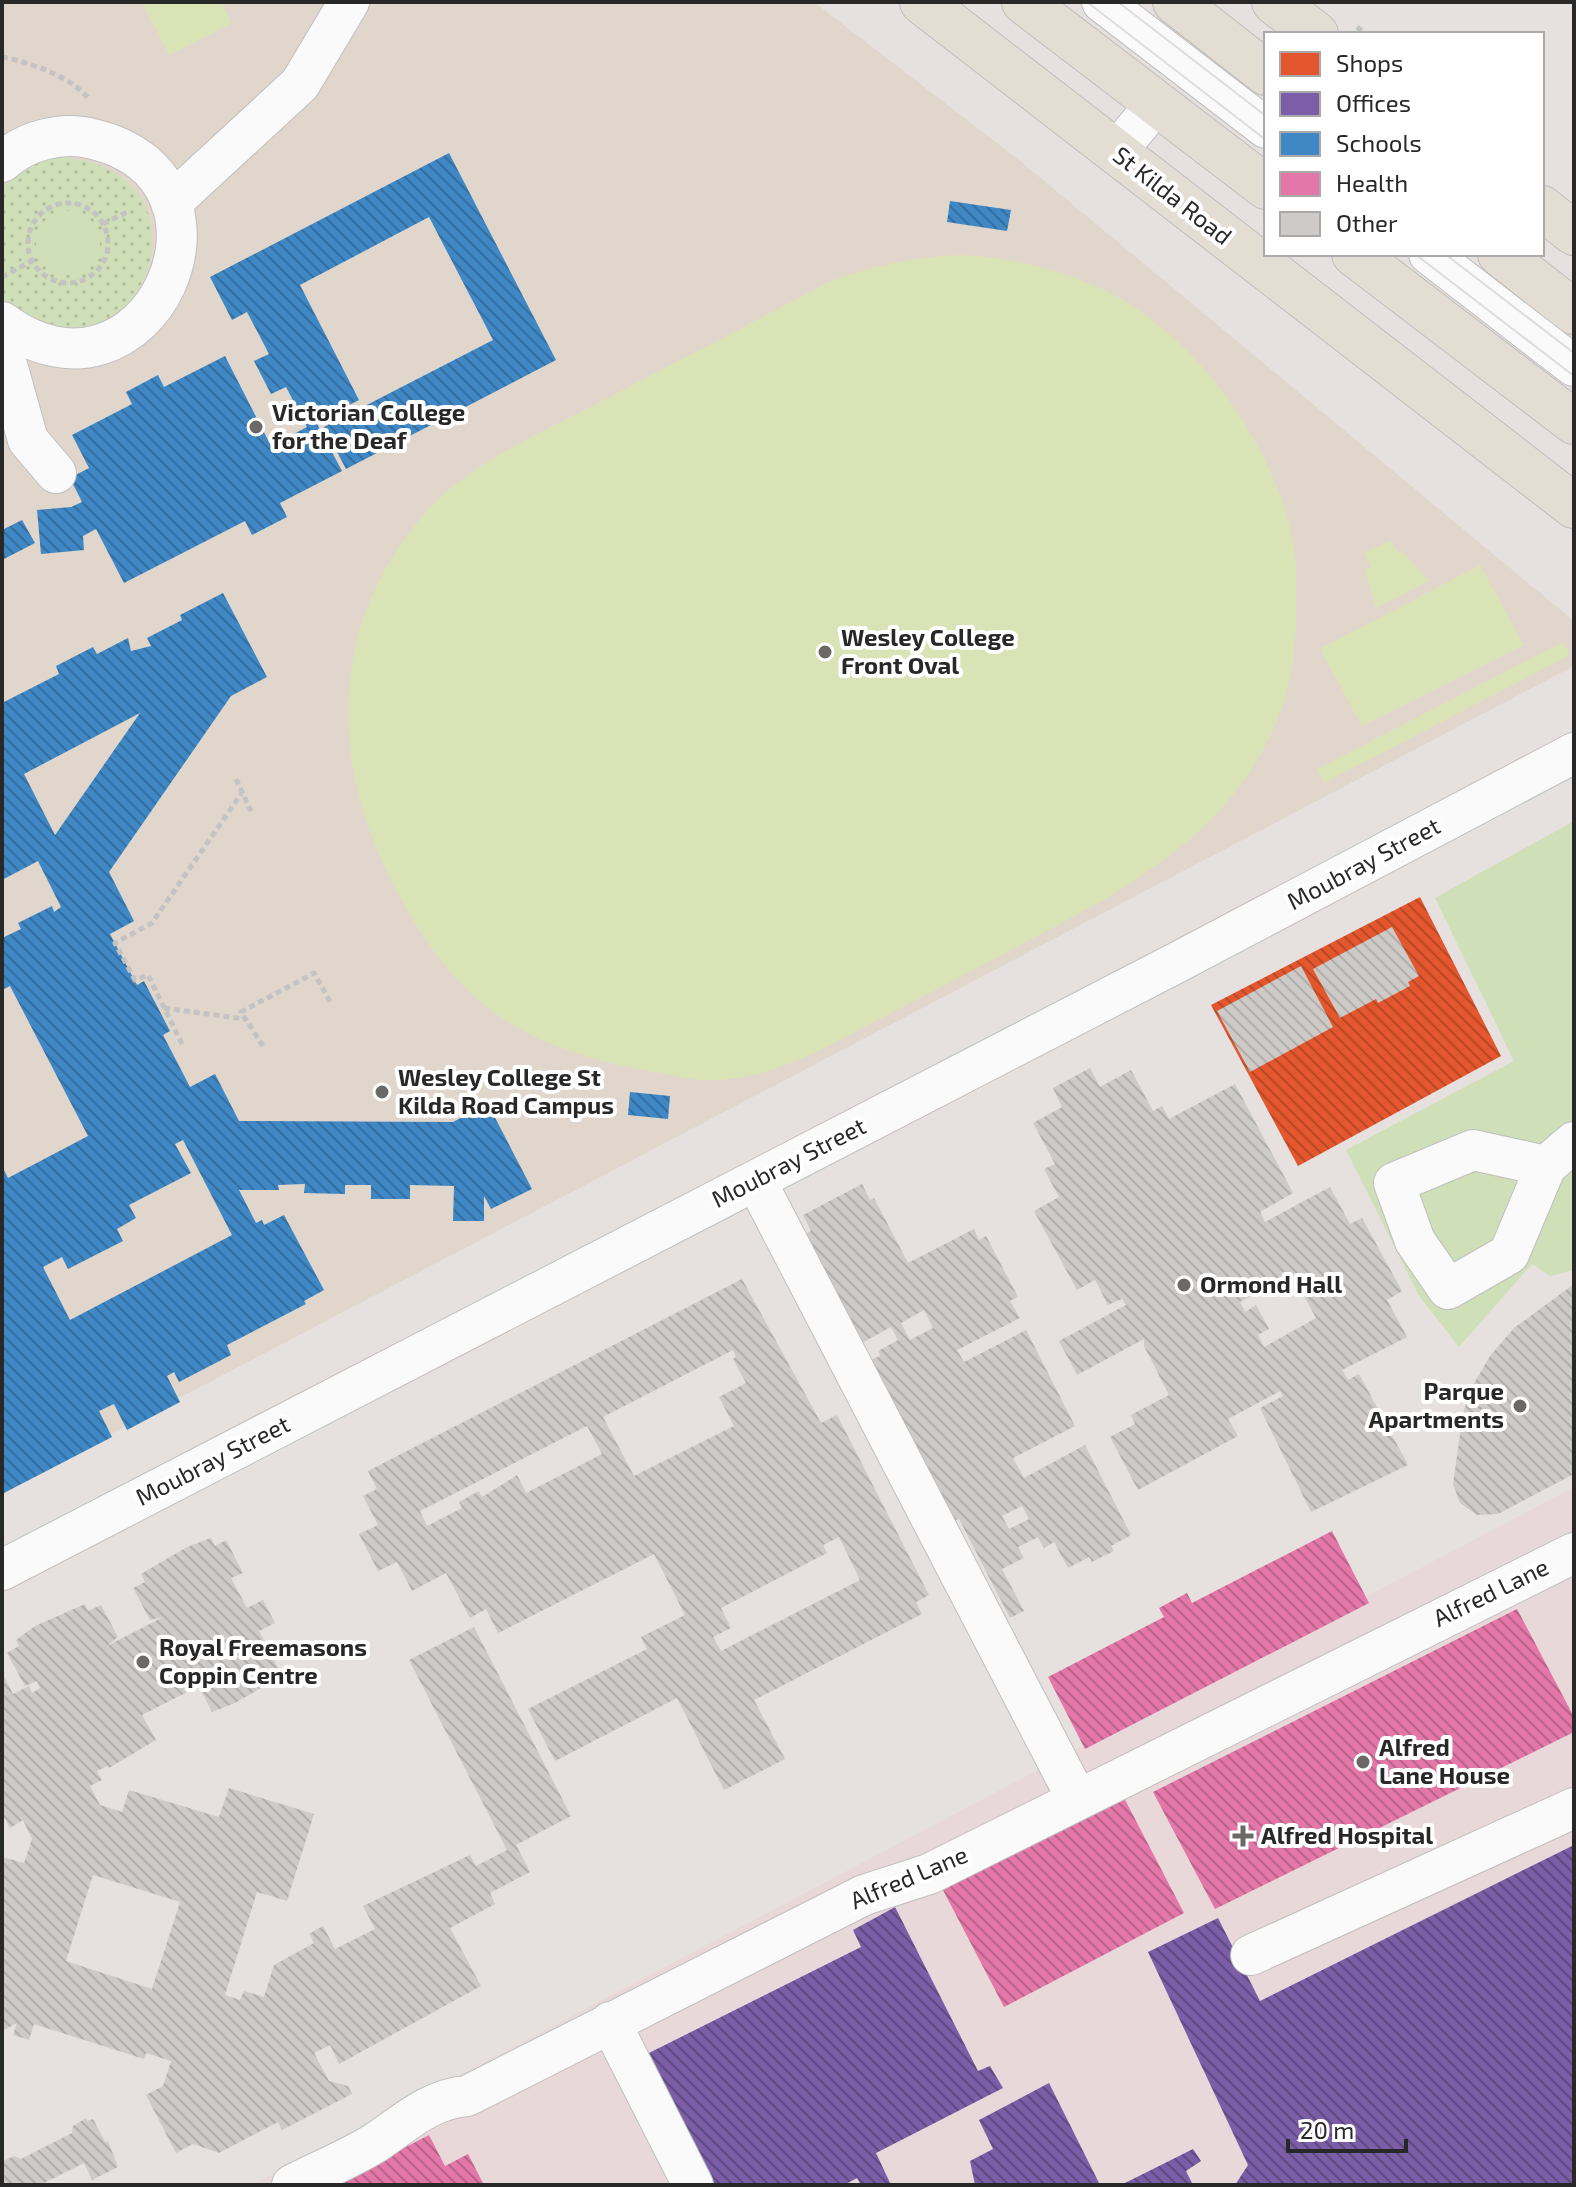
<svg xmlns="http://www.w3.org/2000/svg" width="1576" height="2187" font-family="'Exo 2',sans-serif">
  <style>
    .education { fill: #e1d6cc }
    .medical { fill: #e8d8d9 }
    .grass { fill: url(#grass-dots) }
    .garden { fill: #cfdfb8 }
    .pitch { fill: #dae3b6 }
    .shops { fill: url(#shops-back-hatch) }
    .offices { fill: url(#offices-back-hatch) }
    .schools { fill: url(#schools-back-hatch); fill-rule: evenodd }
    .health { fill: url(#health-back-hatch) }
    .building { fill: url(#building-back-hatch); fill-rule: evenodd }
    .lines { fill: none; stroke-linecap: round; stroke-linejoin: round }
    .minor-casing { stroke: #c0bfbf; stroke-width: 42 }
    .major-casing { stroke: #bfbdbc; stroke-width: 46 }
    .path { stroke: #c4c3c3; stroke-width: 5; stroke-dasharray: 6 4; stroke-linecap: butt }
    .minor { stroke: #fbfafa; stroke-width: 40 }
    .major { stroke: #e4ddd3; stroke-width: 44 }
    .tram { stroke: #ddd; stroke-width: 2 }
    .poi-dot { fill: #6a6968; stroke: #fff; stroke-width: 3 }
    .labels { text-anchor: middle; stroke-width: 8; stroke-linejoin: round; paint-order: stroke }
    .street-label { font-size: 24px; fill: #282828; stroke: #fff }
    .poi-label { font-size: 24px; font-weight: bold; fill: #282828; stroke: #fff; text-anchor: start }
  </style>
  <defs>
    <pattern id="grass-dots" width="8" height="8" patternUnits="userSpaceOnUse" patternTransform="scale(2)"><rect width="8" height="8" fill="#cfdfb8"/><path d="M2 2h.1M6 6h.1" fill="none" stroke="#b2bf9e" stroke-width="1.8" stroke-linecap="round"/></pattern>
    <pattern id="shops-back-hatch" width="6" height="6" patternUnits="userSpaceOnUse" patternTransform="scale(2)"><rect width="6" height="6" fill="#e4572e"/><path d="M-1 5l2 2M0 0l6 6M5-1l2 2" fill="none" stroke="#b94827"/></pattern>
    <pattern id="offices-back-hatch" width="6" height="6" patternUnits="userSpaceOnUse" patternTransform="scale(2)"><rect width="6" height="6" fill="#7b5ea7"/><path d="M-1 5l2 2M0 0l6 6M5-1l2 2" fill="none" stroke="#5f4a80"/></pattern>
    <pattern id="schools-back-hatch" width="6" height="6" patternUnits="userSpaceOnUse" patternTransform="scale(2)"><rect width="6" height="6" fill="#3f88c5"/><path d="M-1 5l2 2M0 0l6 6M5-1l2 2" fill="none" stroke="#356fa0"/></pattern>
    <pattern id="health-back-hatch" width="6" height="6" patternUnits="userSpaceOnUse" patternTransform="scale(2)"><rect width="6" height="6" fill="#e377a8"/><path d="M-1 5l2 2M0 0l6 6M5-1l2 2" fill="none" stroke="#b86289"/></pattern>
    <pattern id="building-back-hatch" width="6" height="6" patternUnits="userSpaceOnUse" patternTransform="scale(2)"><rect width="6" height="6" fill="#cdcac7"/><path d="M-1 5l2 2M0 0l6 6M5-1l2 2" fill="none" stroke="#b0aeab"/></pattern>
  </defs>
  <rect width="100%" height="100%" fill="#e6e1de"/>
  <path class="education" d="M 2,2 L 814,2 L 1019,160 L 1574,621 L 1574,666 L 2,1491 Z"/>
  <path class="medical" d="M 1574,1487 L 1574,2185 L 252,2185 Z"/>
  <path class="grass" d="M 57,157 C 214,164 154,365 43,321 C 27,315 13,311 2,297 L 2,188 L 29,166 Z"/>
  <path class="garden" d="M36 243a32 32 0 1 1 64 0a32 32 0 1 1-64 0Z
    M 1574,821 L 1574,1270 L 1550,1276 L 1532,1264 L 1459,1347 L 1419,1296 L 1346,1150 L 1514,1061 L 1435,898 Z"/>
  <path class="pitch" d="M 142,2 L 221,2 L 232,23 L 169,55 Z
    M 963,255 C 1012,258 1057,268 1102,289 C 1195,333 1278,447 1294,548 C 1297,563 1295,580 1296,596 C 1297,635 1294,678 1279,715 C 1246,802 1180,853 1104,900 C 1034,938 964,975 893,1012 C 834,1041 778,1080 711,1080 C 694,1081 677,1076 660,1073 C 597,1062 538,1047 487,1007 C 450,978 425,941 402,901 C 329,773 324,627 426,512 C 471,462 539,434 598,403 C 676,362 755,321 833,280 C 877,265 917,256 963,255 Z
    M 1391,540 L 1398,554 L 1403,552 L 1429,581 L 1376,608 L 1365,570 L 1371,567 L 1364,553 Z
    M 1480,565 L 1524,645 L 1362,726 L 1320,649 Z
    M 1563,642 L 1570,655 L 1324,783 L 1317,769 Z"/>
  <path class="shops" d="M 1420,897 L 1501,1056 L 1298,1166 L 1211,1005 Z"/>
  <path class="offices" d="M 1574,1845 L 1574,2185 L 1235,2185 L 1248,2165 L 1148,1952 L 1218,1918 L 1260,2001 Z
    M 895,1907 L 978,2071 L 990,2066 L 1003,2088 L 876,2153 L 891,2185 L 861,2185 L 857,2178 L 844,2185 L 715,2185 L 649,2053 L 861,1947 L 853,1930 Z
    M 1049,2083 L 1100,2185 L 975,2185 L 970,2161 L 993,2149 L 979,2120 Z
    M 1193,2149 L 1201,2161 L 1186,2171 L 1193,2185 L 1121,2185 Z"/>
  <path class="schools" d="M 449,153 L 556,360 L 346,469 L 324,427 L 493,340 L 429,217 L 300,285 L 359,400 L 316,422 L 342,471 L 280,503 L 287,517 L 252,535 L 245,521 L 124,583 L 96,529 L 83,536 L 84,550 L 41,554 L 37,510 L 71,507 L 82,502 L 70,478 L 89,468 L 72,435 L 132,404 L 126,392 L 158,375 L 164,387 L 225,356 L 271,446 L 307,427 L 286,387 L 271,394 L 254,361 L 269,354 L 247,312 L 232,320 L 210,277 Z
    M 950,201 L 1011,210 L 1007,231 L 947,222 Z
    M 22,520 L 35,543 L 2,560 L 2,530 Z
    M 223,593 L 267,677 L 231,696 L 109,872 L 134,921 L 110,934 L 137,985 L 144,981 L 170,1031 L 163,1035 L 190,1087 L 215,1074 L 239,1121 L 453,1122 L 488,1104 L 532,1189 L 491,1209 L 484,1196 L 484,1221 L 453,1221 L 454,1186 L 410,1185 L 410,1199 L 371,1199 L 371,1185 L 345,1185 L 345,1194 L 304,1193 L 305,1184 L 278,1185 L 279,1190 L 239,1190 L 256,1223 L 262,1220 L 264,1225 L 284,1215 L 324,1290 L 304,1301 L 306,1304 L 227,1345 L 231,1355 L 179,1382 L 174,1372 L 167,1376 L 180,1402 L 127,1430 L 114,1404 L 99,1411 L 112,1437 L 4,1493 L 2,1166 L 8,1178 L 88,1136 L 10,986 L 2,990 L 2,938 L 21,929 L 18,923 L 52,906 L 54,912 L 61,907 L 38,861 L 2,880 L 2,703 L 59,674 L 56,666 L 93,647 L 97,654 L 128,638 L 131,651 L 151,646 L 147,638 L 182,620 L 180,615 ZM 140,713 L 55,835 L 24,774 ZM 183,1140 L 232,1235 L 70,1320 L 43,1267 L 62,1257 L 68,1269 L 123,1241 L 117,1229 L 136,1218 L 129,1205 L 191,1173 L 175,1144 Z
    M 630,1092 L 670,1096 L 668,1119 L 628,1115 Z"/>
  <path class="health" d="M 1332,1531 L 1369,1603 L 1085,1749 L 1048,1677 L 1164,1617 L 1159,1608 L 1187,1593 L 1192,1603 Z
    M 1517,1609 L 1574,1717 L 1574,1732 L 1215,1909 L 1153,1792 Z
    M 1123,1796 L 1184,1913 L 1004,2007 L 943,1890 Z
    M 429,2135 L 445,2166 L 468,2154 L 484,2185 L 333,2185 Z"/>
  <path class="building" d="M 1392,927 L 1419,976 L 1408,982 L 1410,986 L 1378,1003 L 1376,999 L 1340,1018 L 1313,969 Z
    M 1301,966 L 1333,1027 L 1250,1072 L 1217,1011 Z
    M 1090,1068 L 1100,1087 L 1131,1070 L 1153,1111 L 1162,1106 L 1169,1119 L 1235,1084 L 1293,1193 L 1260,1212 L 1265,1222 L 1330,1187 L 1350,1224 L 1362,1218 L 1402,1291 L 1387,1300 L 1407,1337 L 1342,1370 L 1348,1380 L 1359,1374 L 1408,1465 L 1311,1512 L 1260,1408 L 1283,1396 L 1280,1391 L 1228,1419 L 1238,1436 L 1138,1490 L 1110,1437 L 1135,1424 L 1131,1415 L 1169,1395 L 1144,1346 L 1144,1339 L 1077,1375 L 1059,1341 L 1126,1305 L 1122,1299 L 1108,1305 L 1095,1280 L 1077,1290 L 1034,1211 L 1059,1197 L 1044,1169 L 1055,1164 L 1033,1123 L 1062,1107 L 1053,1088 ZM 1292,1274 L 1316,1318 L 1264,1347 L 1258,1335 L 1269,1329 L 1256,1305 L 1245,1312 L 1240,1302 Z
    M 862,1184 L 870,1200 L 874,1198 L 908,1263 L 974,1229 L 979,1240 L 986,1236 L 1018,1297 L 1010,1301 L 1020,1318 L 957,1350 L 964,1362 L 1026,1330 L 1075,1426 L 1013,1458 L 1024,1478 L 1085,1445 L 1131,1535 L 1111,1546 L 1114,1551 L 1092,1562 L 1089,1557 L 1068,1568 L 1054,1542 L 1044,1548 L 1038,1537 L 1018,1547 L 1024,1558 L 1002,1569 L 1024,1611 L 1010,1618 L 959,1519 L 954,1521 L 871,1360 L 880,1356 L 878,1351 L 898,1340 L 891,1327 L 862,1343 L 805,1234 L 811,1231 L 803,1215 ZM 924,1310 L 933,1328 L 910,1340 L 901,1323 ZM 1022,1506 L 1029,1519 L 1009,1529 L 1002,1516 Z
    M 742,1279 L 821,1423 L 837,1415 L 929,1595 L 916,1602 L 922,1614 L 754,1700 L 785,1759 L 724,1790 L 677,1698 L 555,1761 L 528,1709 L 647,1649 L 641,1637 L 685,1615 L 654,1554 L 498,1633 L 486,1609 L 470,1618 L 446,1573 L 412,1591 L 397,1562 L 378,1571 L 359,1534 L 378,1525 L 363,1496 L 377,1489 L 368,1471 ZM 733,1350 L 736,1357 L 733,1359 L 746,1383 L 719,1397 L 734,1426 L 634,1476 L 603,1417 ZM 587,1426 L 602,1454 L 526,1493 L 517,1475 L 482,1497 L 479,1491 L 459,1502 L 462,1508 L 427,1526 L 420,1511 ZM 839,1537 L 860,1580 L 721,1651 L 713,1637 L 731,1628 L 721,1608 L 827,1553 L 823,1545 Z
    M 1574,1284 L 1574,1474 L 1498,1514 L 1477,1515 L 1460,1503 L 1453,1484 L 1463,1413 L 1473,1385 L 1490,1356 L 1514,1328 Z
    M 211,1538 L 215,1546 L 226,1540 L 243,1573 L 231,1578 L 247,1608 L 263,1600 L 275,1623 L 259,1631 L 282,1676 L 235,1703 L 212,1712 L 199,1686 L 142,1715 L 156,1740 L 109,1768 L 107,1766 L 97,1771 L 102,1780 L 90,1786 L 100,1805 L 122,1812 L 129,1790 L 219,1817 L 229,1788 L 314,1814 L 287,1901 L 257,1892 L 225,1995 L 240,2000 L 244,1991 L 264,1997 L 274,1965 L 314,1943 L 309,1934 L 323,1926 L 335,1949 L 375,1929 L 363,1906 L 470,1855 L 476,1866 L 507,1850 L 409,1660 L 474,1627 L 571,1816 L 516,1845 L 530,1872 L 490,1893 L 495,1904 L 450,1928 L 481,1986 L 339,2064 L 330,2045 L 314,2053 L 329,2081 L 348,2086 L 352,2094 L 282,2130 L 278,2122 L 219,2153 L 193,2144 L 176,2153 L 146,2095 L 163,2086 L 171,2061 L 146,2053 L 144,2059 L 34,2024 L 29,2040 L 13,2035 L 17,2023 L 2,2031 L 2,1857 L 24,1863 L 32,1839 L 23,1820 L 10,1828 L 5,1818 L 2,1820 L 2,1672 L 13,1694 L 29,1686 L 32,1693 L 40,1688 L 37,1681 L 25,1686 L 7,1653 L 19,1646 L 16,1640 L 35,1626 L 85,1604 L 88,1611 L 101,1605 L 118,1637 L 107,1646 L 163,1617 L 150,1620 L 133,1588 L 145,1582 L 141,1574 L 187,1547 ZM 93,1875 L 180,1902 L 152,1989 L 66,1961 Z
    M 86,2118 L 87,2121 L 93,2119 L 105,2142 L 108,2141 L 118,2167 L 92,2180 L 84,2163 L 40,2185 L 2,2185 L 2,2162 L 14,2156 L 21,2159 L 72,2133 L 73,2126 Z"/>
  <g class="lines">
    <defs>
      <path id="minor" d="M 1102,2 L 1266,128
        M 1116,152 L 1156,104
        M 2,162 C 26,140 62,131 93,139 C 261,179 148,429 2,322
        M 171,203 L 300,84 L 349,2
        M 1429,254 L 1574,366
        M 2,347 L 28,440 L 56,473
        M 1546,1166 L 1473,1150 L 1394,1183 L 1415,1241 L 1448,1289 L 1509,1254 L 1546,1166 L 1574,1142
        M 756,1181 L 1077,1799
        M 2,1570 L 1176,963 L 1574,753
        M 1251,1955 L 1574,1808
        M 610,2022 L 693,2185
        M 292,2185 C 319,2171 349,2159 375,2143 C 405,2123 430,2099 467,2096 L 864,1895 L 929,1874 L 1574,1553"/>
      <path id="major" d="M 922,2 L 1574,506
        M 1024,2 L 1266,187
        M 1175,2 L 1266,73
        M 1274,2 L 1316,34
        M 1542,208 L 1574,233
        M 1354,254 L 1574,422
        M 1500,254 L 1574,312"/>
    </defs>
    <use href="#minor" class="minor-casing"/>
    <use href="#major" class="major-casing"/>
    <path class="path" d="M 1357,27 L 1366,34
      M 2,57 C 29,62 70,76 88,98
      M28 243a40 40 0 1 1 80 0a40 40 0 1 1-80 0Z
      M 103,224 L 129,211
      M 2,277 L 32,261
      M 236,779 L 251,811
      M 164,1008 L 244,1019
      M 182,1044 L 148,975 L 135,980 L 115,943 L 152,923 L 241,794
      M 263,1046 L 241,1012 L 314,973 L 332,1005"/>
    <use href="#minor" class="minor"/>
    <use href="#major" class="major"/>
    <path class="tram" d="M 1087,2 L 1266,140
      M 1118,2 L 1266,116
      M 1415,254 L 1574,376
      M 1445,254 L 1574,353"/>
  </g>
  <g class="poi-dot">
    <circle cx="256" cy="427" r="8"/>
    <circle cx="825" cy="652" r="8"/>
    <circle cx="382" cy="1092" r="8"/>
    <circle cx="1184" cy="1285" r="8"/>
    <circle cx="1520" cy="1406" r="8"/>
    <circle cx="143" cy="1662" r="8"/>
    <circle cx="1363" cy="1762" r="8"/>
    <path d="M1239 1824h8v8h8v8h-8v8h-8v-8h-8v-8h8z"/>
  </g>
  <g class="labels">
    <g class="street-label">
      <text transform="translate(1172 196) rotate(38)" y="8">St Kilda Road</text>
      <text transform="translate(1364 864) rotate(-28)" y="8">Moubray Street</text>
      <text transform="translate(789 1163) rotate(-27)" y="8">Moubray Street</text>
      <text transform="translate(213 1461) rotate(-27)" y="8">Moubray Street</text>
      <text transform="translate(1491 1593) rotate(-26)" y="8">Alfred Lane</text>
      <text transform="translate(909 1878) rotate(-23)" y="8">Alfred Lane</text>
    </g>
    <g class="poi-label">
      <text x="272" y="421">Victorian College<tspan x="272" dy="28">for the Deaf</tspan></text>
      <text x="841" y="646">Wesley College<tspan x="841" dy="28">Front Oval</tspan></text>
      <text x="398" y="1086">Wesley College St<tspan x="398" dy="28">Kilda Road Campus</tspan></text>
      <text x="1200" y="1293">Ormond Hall</text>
      <text x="1504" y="1400" text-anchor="end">Parque<tspan x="1504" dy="28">Apartments</tspan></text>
      <text x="159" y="1656">Royal Freemasons<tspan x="159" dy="28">Coppin Centre</tspan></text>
      <text x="1379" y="1756">Alfred<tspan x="1379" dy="28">Lane House</tspan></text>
      <text x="1261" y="1844">Alfred Hospital</text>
    </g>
  </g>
  <rect width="1576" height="2187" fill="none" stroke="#282828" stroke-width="8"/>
  <rect x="1264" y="32" width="280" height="224" fill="#ffffff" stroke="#a9a9a9" stroke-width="2"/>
  <rect x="1280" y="52" width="40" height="24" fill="#e4572e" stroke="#a9a9a9" stroke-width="2"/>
  <text x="1336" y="72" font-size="24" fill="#282828">Shops</text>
  <rect x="1280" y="92" width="40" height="24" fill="#7b5ea7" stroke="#a9a9a9" stroke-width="2"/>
  <text x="1336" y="112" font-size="24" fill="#282828">Offices</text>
  <rect x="1280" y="132" width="40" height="24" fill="#3f88c5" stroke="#a9a9a9" stroke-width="2"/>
  <text x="1336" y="152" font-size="24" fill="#282828">Schools</text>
  <rect x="1280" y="172" width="40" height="24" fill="#e377a8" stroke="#a9a9a9" stroke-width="2"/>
  <text x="1336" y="192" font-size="24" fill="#282828">Health</text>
  <rect x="1280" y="212" width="40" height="24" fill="#cdcac7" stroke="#a9a9a9" stroke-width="2"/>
  <text x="1336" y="232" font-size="24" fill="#282828">Other</text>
  <path d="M1288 2139v12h118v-12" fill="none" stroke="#282828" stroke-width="4"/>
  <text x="1300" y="2139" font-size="24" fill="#282828" stroke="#ffffff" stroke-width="6" paint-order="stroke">20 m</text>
</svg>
